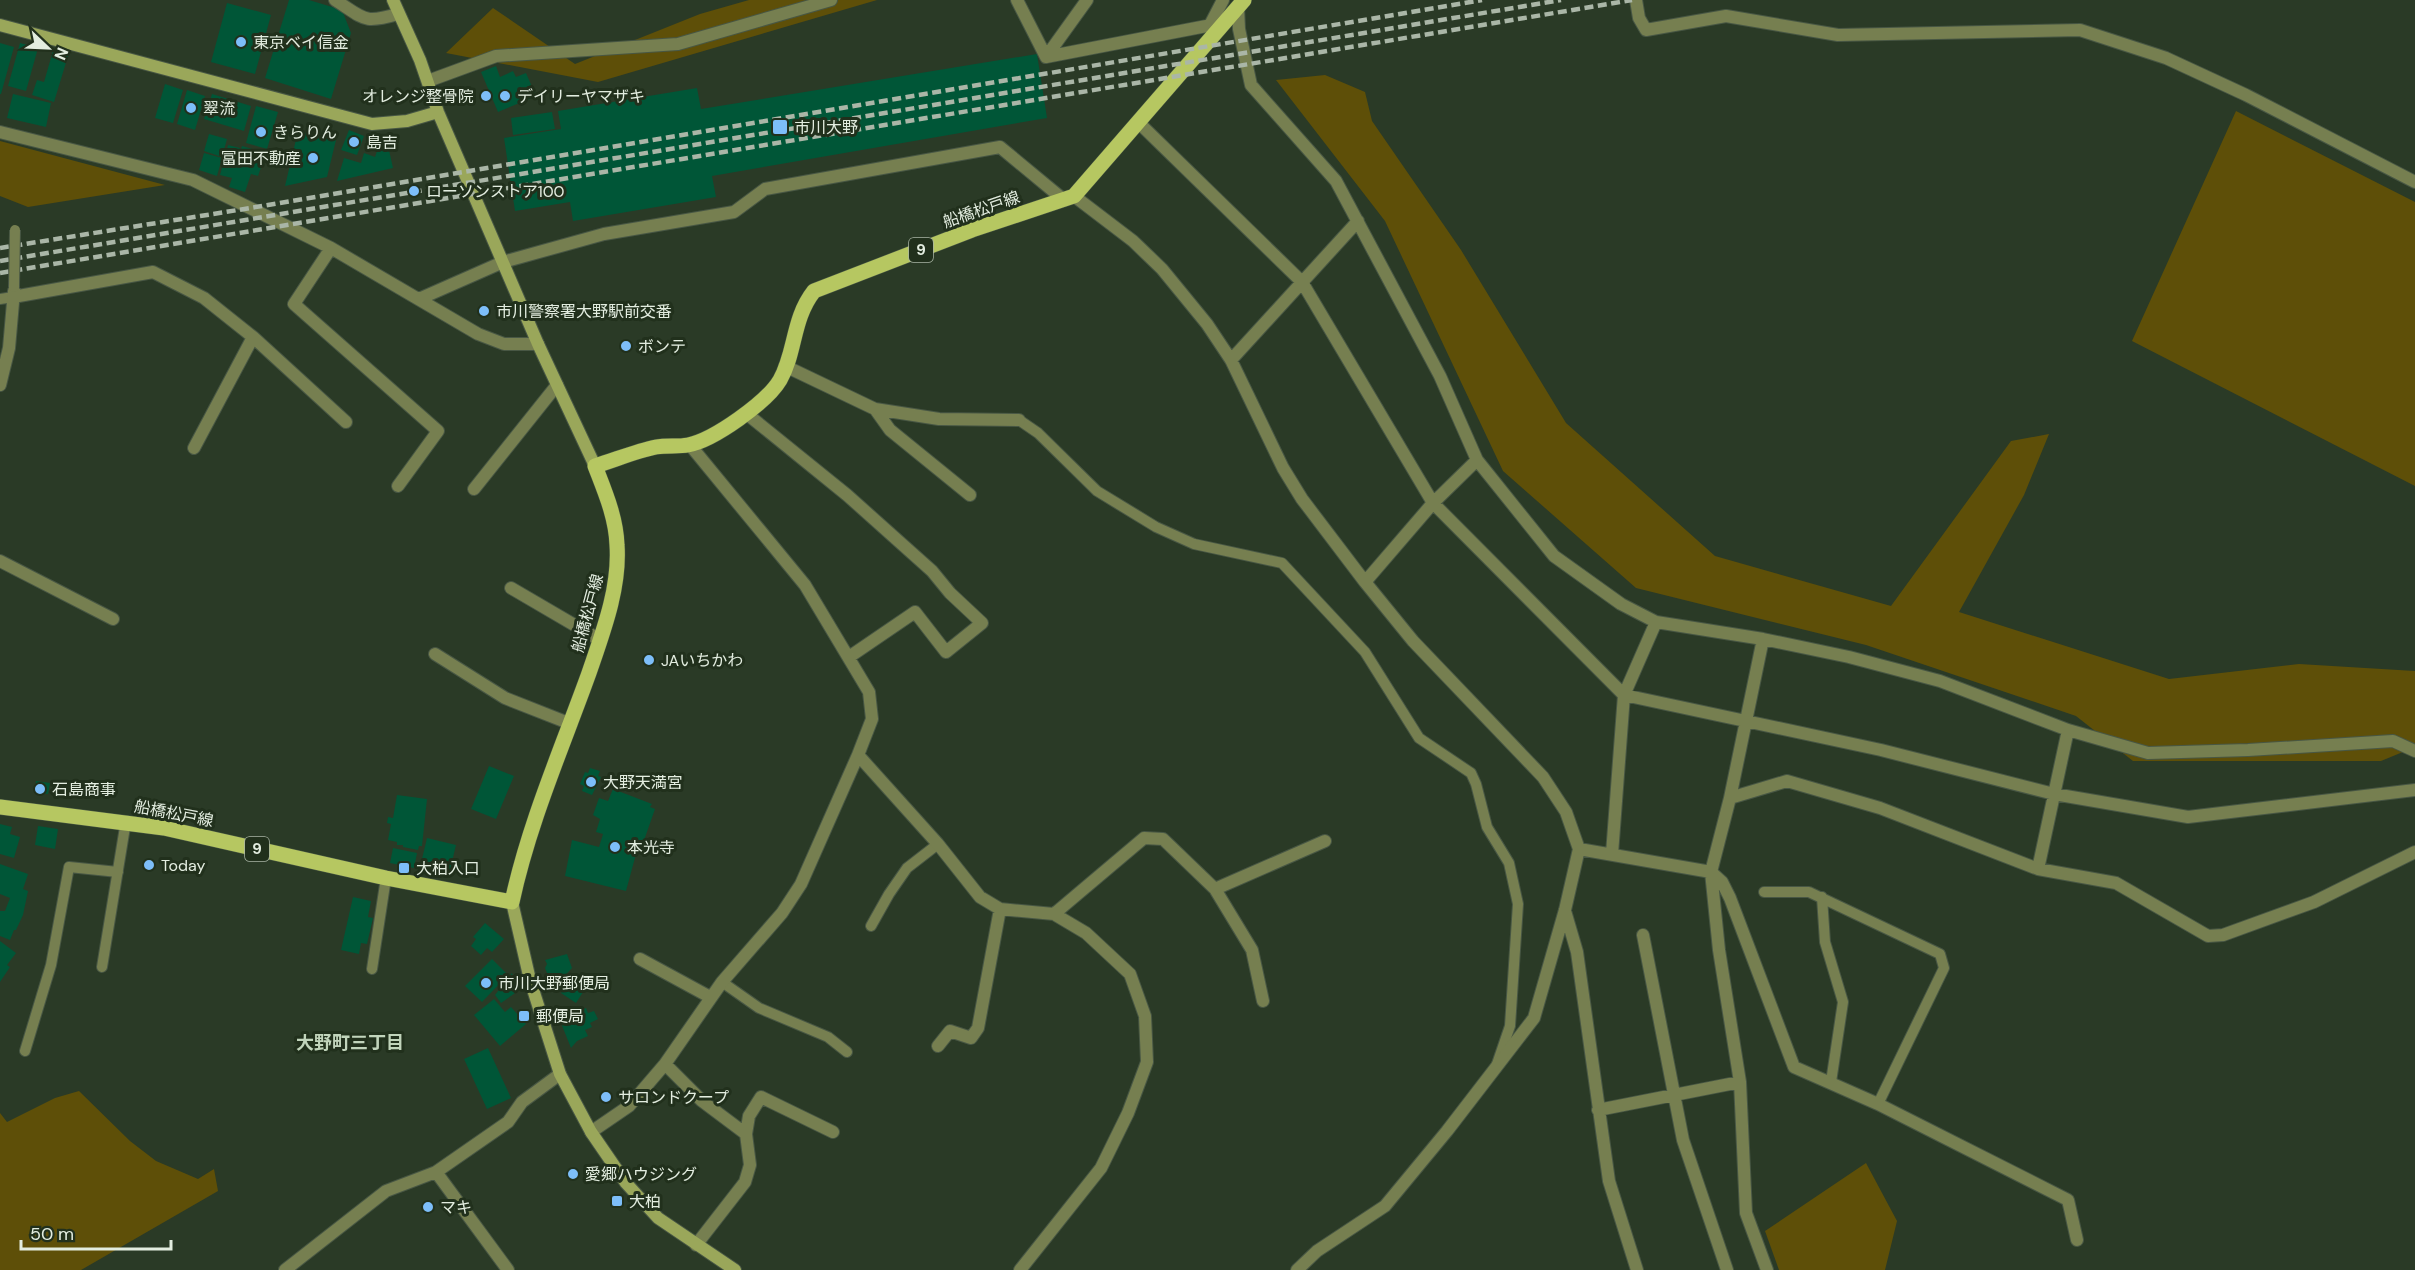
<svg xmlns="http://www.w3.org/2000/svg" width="2415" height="1270" font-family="'DM Sans','Noto Sans JP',sans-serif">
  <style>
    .green { fill: #5e4f08 }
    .building { fill: #005637 }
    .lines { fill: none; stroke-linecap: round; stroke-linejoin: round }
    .lane-casing { stroke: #485744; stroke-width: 12 }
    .street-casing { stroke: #485744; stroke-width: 14 }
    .secondary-casing { stroke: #485744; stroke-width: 14 }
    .primary-casing { stroke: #485744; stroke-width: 16 }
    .lane { stroke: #767f50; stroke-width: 10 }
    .street { stroke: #767f50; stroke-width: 12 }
    .secondary { stroke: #9aa75a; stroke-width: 12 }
    .primary { stroke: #b6c761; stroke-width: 15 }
    .rail { stroke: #aab6a7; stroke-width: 4.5; stroke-dasharray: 9 4.5; stroke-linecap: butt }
    .lane-bridge-casing { stroke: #485744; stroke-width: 12; stroke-linecap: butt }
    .lane-bridge { stroke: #767f50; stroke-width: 10 }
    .poi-dot { fill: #7dbef9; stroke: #21301c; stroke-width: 2 }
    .labels { text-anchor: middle; stroke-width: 6; stroke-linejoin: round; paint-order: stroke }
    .shield { fill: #21301c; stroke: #a9b4a5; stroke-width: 1.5 }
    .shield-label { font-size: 15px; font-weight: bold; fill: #e3ede0 }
    .poi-label { font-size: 16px; fill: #e3ede0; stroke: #21301c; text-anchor: start }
    .street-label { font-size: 16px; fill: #e3ede0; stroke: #21301c }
    .neighbourhood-label { font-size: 18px; font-weight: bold; fill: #c1d4bb; stroke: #21301c }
  </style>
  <rect width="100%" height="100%" fill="#2a3a26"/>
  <path class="green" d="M 749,0 L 877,0 L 598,82 L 446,53 L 493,8 L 575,64 L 700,14 Z
    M 1325,75 L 1365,92 L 1372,121 L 1461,250 L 1566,423 L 1715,556 L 1891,606 L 2011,441 L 2049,434 L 2024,495 L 1959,612 L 2169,679 L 2299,664 L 2415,671 L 2415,747 L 2381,761 L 2133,761 L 2076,716 L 1866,645 L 1636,588 L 1503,471 L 1385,221 L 1276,80 Z
    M 2236,111 L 2415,202 L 2415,486 L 2132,341 Z
    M 0,141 L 165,185 L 28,207 L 0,196 Z
    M 79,1091 L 130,1141 L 156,1161 L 198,1179 L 214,1169 L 218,1191 L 81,1270 L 0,1270 L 0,1113 L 7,1122 L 55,1098 Z
    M 1866,1163 L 1897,1221 L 1885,1270 L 1779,1270 L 1765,1231 Z"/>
  <path class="building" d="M 289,0 L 309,0 L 342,10 L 351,33 L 331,99 L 265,78 Z
    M 227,3 L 271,15 L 255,74 L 211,62 Z
    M 0,43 L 14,47 L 1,94 L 0,94 Z
    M 20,43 L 38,48 L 26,91 L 8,86 Z
    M 53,51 L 68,56 L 54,102 L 32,95 L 37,80 L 44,82 Z
    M 1037,54 L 1047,118 L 712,176 L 716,197 L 573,221 L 570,202 L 515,211 L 504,138 L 561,129 L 558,111 L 697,88 L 701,109 Z
    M 496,66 L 500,77 L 513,71 L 516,77 L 526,73 L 536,96 L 498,112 L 481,72 Z
    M 165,84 L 183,90 L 173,123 L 155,118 Z
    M 187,90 L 205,96 L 195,130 L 177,124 Z
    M 13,94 L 51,103 L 46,127 L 7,118 Z
    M 212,94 L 251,106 L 244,131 L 204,119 Z
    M 256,106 L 278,112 L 267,149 L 246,143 Z
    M 552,112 L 555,129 L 513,135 L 511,118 Z
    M 349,130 L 364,136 L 357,155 L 341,150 Z
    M 298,131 L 336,140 L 327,177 L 285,186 Z
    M 209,134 L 227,139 L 222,157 L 204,151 Z
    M 387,141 L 393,168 L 337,181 L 344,158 L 361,163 L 364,153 L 375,157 L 380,142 Z
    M 228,145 L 240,148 L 238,158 L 242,146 L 266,153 L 258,176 L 251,174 L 245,192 L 229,187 L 232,178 L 220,175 Z
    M 204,153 L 222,158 L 217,176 L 199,170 Z
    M 489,766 L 514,776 L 496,819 L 471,809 Z
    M 590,768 L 600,771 L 598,776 L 601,777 L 592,795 L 582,791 L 584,786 L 580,784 L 585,772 L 588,773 Z
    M 36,781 L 50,783 L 48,794 L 35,792 Z
    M 613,789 L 652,804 L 650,807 L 655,809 L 641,849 L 634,846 L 631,852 L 636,854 L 626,891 L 565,876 L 572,840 L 599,847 L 603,834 L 596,832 L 600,819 L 593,815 L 599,798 L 608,801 Z
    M 397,795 L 427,799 L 422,846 L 419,846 L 418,850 L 403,847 L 403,845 L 397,845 L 397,842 L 388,840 L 391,824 L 387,823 L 388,817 L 393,818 Z
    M 0,824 L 12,827 L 10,834 L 20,837 L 14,858 L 0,854 Z
    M 38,826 L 58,829 L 55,849 L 35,845 Z
    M 427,838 L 456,845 L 450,870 L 421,863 Z
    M 393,848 L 417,853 L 414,868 L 390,863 Z
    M 0,864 L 28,874 L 23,889 L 28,891 L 23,915 L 16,930 L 14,930 L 10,940 L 0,936 L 0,911 L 5,911 L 10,898 L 0,894 Z
    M 353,897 L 371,901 L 368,917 L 373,918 L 367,944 L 361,943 L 359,954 L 341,950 Z
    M 485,923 L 504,939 L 492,952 L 487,948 L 481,955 L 471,946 L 476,939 L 473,937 Z
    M 0,941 L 16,953 L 7,965 L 10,967 L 0,982 Z
    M 567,954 L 572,968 L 553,988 L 545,968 L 547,964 L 545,960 Z
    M 492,959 L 508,975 L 482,1002 L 465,986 Z
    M 512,973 L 518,991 L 501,1003 L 495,995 Z
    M 572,976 L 587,986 L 576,1003 L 561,993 Z
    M 494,999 L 505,1012 L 511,1007 L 526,1024 L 500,1046 L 474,1015 Z
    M 586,1008 L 588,1013 L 594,1011 L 598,1019 L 590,1023 L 592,1027 L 585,1030 L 588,1036 L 577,1041 L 571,1048 L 561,1023 L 568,1020 L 567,1016 Z
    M 488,1048 L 511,1098 L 487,1109 L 464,1059 Z"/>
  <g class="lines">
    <defs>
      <path id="lane" d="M 0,299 L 13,297
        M 1019,420 L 1038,433 L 1097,491 L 1156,527 L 1194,544 L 1282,563 L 1365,652 L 1419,738 L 1471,773 L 1476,784 L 1487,827 L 1509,863 L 1518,904 L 1510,1026 L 1497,1064
        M 1764,892 L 1809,892 L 1940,954 L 1944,968 L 1878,1104
        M 1822,897 L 1825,942 L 1843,1002 L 1831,1082
        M 871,926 L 889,894 L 907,868 L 938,844
        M 102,967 L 126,821
        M 372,969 L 386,878
        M 722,982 L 759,1008 L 828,1037 L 847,1052
        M 25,1051 L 51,965 L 69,867 L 118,872"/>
      <path id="street" d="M 335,0 C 365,19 363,24 398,14
        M 1017,0 L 1046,57 L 1222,23
        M 1636,0 L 1639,18 L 1646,30 L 1726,16 L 1838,35 L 2080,30 L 2166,58 L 2246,95 L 2415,182
        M 1238,7 L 1239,29 L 1251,85 L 1336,181 L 1440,376 L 1477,460 L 1554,556 L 1621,604 L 1656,622 L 1763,639 L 1849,657 L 1940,681 L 2068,730 L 2148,753 L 2248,750 L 2393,741 L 2415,751
        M 1210,25 L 1223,0
        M 1046,57 L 1087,0
        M 428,81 L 496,56 L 678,44 L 831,0
        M 1138,122 L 1302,282 L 1433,503 L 1624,695 L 1881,750 L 2054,794 L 2188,817 L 2415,790
        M 0,132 L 193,180 L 331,248 L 478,334 L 504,344 L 538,344
        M 1074,196 L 1133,241 L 1162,269 L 1207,324 L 1231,360 L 1283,468 L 1302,499 L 1365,582 L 1413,641 L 1543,777 L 1566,812 L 1579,849 L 1565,910 L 1534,1018 L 1447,1131 L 1385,1206 L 1317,1251 L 1297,1270
        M 331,248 L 294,304 L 438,431 L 398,486
        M 13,297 L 153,272 L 204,298 L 253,337 L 194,448
        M 419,299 L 503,262 L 539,252 L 604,234 L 734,212 L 765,189 L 1000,147 L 1064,200
        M 253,337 L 346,422
        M 1231,360 L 1358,221
        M 785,366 L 875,409 L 939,419 L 1019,420
        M 0,385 L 9,348 L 14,291
        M 875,409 L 890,430 L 970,495
        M 747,414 L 847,495 L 932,571 L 950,593 L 982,623 L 946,652 L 915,612 L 849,657
        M 474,489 L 557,385
        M 0,561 L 113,619
        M 1365,582 L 1433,503 L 1477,460
        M 511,588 L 600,640
        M 435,654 L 505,698 L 571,724
        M 858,755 L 938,844 L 980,897 L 1000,909 L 1054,914 L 1086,933 L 1130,974 L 1145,1016 L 1147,1062 L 1128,1113 L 1101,1168 L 1020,1270
        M 1730,798 L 1763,639
        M 1579,849 L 1711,872 L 1722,882 L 1730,898 L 1794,1067 L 1878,1104 L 2068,1200 L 2077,1240
        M 1612,854 L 1624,695 L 1656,622
        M 2038,869 L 2068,730
        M 1215,889 L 1325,841
        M 1565,911 L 1577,952 L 1609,1181 L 1637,1270
        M 1054,914 L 1144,838 L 1163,839 L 1215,889 L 1252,950 L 1263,1001
        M 1643,935 L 1683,1140 L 1727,1270
        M 640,959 L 710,997
        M 938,1046 L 950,1031 L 971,1038 L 978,1028 L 1000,909
        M 665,1064 L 702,1101 L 746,1134 L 750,1165 L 745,1182 L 696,1245
        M 1598,1110 L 1740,1082
        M 591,1132 L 629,1106 L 665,1064 L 722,982 L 782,913 L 801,884 L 858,755 L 872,719 L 869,692 L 805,585 L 690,445
        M 746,1134 L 749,1116 L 761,1097 L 833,1132
        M 436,1172 L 508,1270
        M 285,1270 L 386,1191 L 436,1172 L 508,1122 L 522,1102 L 560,1074
        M 1767,1270 L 1746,1213 L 1740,1082 L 1719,950 L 1711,872 L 1730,798 L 1787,781 L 1880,808 L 2038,869 L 2116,883 L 2208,936 L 2223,935 L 2314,902 L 2415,852"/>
      <path id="secondary" d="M 393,0 L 420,60 L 438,112 L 538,344 L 595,466
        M 0,25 L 372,124 L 407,121 L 438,112
        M 512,902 L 530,980 L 560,1074 L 591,1132 L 626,1183 L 658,1218 L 735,1270"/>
      <path id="primary" d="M 0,807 L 164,828 L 386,878 L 512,902 C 529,823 562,748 589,673 C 603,632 620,588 617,545 C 616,517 605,492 595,466 C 615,460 636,451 656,447 C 667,445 678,447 688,445 C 714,440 767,402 780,380 C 796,352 792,319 814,291 L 972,230 L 1074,196 L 1244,0"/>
    </defs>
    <use href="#lane" class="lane-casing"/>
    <use href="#street" class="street-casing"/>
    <use href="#secondary" class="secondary-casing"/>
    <use href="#primary" class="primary-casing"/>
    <use href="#lane" class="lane"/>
    <use href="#street" class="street"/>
    <use href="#secondary" class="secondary"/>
    <use href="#primary" class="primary"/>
    <path class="rail" d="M 0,248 L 238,210 L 1482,0
      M 0,261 L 1561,0
      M 0,273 L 1632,0"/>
    <defs>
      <path id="lane-bridge" d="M 14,287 L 15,230"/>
    </defs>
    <use href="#lane-bridge" class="lane-bridge-casing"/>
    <use href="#lane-bridge" class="lane-bridge"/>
  </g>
  <g class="poi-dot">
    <circle cx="241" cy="42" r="6"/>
    <circle cx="486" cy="96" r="6"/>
    <circle cx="505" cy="96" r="6"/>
    <circle cx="191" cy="108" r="6"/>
    <rect x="772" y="119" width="16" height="16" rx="3"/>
    <circle cx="261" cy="132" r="6"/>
    <circle cx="354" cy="142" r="6"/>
    <circle cx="313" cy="158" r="6"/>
    <circle cx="414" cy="191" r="6"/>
    <circle cx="484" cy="311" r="6"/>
    <circle cx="626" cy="346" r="6"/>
    <circle cx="649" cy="660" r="6"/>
    <circle cx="591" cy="782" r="6"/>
    <circle cx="40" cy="789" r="6"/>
    <circle cx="615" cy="847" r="6"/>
    <circle cx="149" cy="865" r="6"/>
    <rect x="398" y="862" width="12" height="12" rx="3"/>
    <circle cx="486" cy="983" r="6"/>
    <rect x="518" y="1010" width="12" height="12" rx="3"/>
    <circle cx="606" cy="1097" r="6"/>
    <circle cx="573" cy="1174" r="6"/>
    <rect x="611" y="1195" width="12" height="12" rx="3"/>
    <circle cx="428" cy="1207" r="6"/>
  </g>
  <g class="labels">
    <g class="shield">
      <rect x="909" y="238" width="24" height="24" rx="4.5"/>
      <rect x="245" y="837" width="24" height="24" rx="4.5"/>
    </g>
    <g class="shield-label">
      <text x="921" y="255">9</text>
      <text x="257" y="854">9</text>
    </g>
    <g class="poi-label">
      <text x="253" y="48">東京ベイ信金</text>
      <text x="474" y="102" text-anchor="end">オレンジ整骨院</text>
      <text x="517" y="102">デイリーヤマザキ</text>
      <text x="203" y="114">翠流</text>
      <text x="794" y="133">市川大野</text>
      <text x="273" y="138">きらりん</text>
      <text x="366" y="148">島吉</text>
      <text x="301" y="164" text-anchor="end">富田不動産</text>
      <text x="426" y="197">ローソンストア100</text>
      <text x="496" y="317">市川警察署大野駅前交番</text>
      <text x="638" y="352">ボンテ</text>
      <text x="661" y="666">JAいちかわ</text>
      <text x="603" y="788">大野天満宮</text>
      <text x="52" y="795">石島商事</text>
      <text x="627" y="853">本光寺</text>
      <text x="161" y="871">Today</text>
      <text x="416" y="874">大柏入口</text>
      <text x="498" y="989">市川大野郵便局</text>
      <text x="536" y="1022">郵便局</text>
      <text x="618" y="1103">サロンドクープ</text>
      <text x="585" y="1180">愛郷ハウジング</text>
      <text x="629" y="1207">大柏</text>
      <text x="440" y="1213">マキ</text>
    </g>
    <g class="street-label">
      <text transform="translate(981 209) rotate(-19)" y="6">船橋松戸線</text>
      <text transform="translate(587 613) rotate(-75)" y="6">船橋松戸線</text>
      <text transform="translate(174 813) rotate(11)" y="6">船橋松戸線</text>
    </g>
    <g class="neighbourhood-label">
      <text x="350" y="1049">大野町三丁目</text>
    </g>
  </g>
  <g transform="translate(48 48) rotate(113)" stroke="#21301c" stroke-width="4.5" paint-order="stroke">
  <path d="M0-4.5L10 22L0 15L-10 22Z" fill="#e3ede0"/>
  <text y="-9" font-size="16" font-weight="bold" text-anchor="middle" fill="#e3ede0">N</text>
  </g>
  <path d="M21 1240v9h150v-9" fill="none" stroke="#e3ede0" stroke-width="3"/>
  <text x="30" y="1240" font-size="18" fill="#e3ede0" stroke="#21301c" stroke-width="4.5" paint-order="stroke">50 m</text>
</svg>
